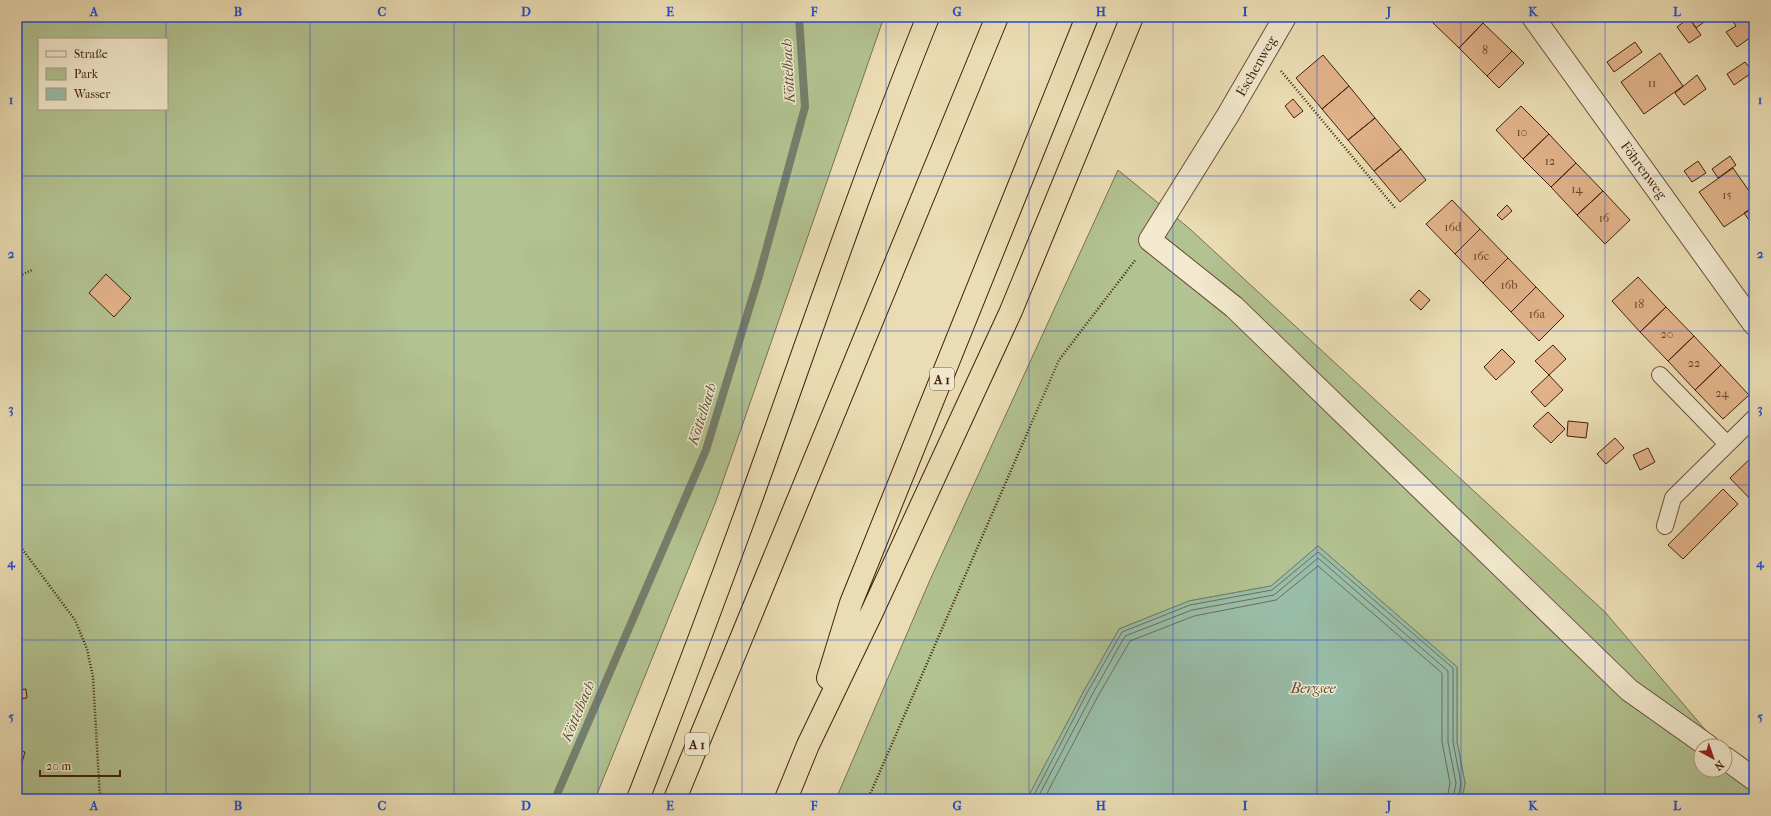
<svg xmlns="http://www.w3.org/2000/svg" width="1771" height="816" font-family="'IM FELL French Canon',serif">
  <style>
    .green { fill: #b2c290; stroke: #797150; fill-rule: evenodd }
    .water { fill: #99bda8; stroke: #757e6b }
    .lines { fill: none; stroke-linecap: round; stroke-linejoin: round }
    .shore { stroke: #6c6e5c; stroke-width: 1 }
    .stream { stroke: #757e6b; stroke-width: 8 }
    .building { fill: #e2b38a; stroke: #40200f }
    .service-casing { stroke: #6b4f38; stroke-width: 18 }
    .minor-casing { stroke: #6b4f38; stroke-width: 24 }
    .motorway-casing { stroke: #40200f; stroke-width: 24 }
    .path { stroke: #40200f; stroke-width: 2.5; stroke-dasharray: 1 2; stroke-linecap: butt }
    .service { stroke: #f2e9ce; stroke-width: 16 }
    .minor { stroke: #f2e9ce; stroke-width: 22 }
    .motorway { stroke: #ebddb3; stroke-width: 22 }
    .grid { fill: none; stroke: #1d4ed8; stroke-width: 1; stroke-opacity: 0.55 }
    .labels { text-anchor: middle; stroke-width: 3; stroke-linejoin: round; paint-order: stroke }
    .number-label { font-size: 12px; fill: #68452e }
    .shield { fill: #f2e9ce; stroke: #755c48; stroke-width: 1 }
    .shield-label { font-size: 13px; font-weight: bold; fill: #40200f }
    .street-label { font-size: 14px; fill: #40200f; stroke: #f2e9ce }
    .water-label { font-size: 15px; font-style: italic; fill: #5b4f3d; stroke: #f2e9ce }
    .neatline { fill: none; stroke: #1d4ed8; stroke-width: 1.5 }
    .grid-label { font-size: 13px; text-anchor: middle; font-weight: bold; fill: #1d4ed8 }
  </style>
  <rect width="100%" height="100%" fill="#ebddb3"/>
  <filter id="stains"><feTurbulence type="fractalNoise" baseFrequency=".005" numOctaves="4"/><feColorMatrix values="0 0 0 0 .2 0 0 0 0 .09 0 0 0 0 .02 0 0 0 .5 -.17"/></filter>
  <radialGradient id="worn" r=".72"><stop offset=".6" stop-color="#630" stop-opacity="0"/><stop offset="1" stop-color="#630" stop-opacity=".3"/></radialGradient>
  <path class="green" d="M 17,17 L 884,17 L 716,501 L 595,799 L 17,799 ZM 39,39 L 167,39 L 167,109 L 39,109 Z
    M 1118,170 L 1190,229 L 1605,612 L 1719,746 L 1701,746 L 1701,770 L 1725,770 L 1754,787 L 1754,799 L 1462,799 L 1465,783 L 1457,742 L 1457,667 L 1318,546 L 1271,586 L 1189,601 L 1119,629 L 1085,689 L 1027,799 L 836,799 L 930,580 Z"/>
  <path class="water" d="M 1318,546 L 1457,667 L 1457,742 L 1465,783 L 1462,799 L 1027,799 L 1085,689 L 1119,629 L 1189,601 L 1271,586 Z"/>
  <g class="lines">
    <path class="shore" d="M 1032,799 L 1088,691 L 1122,632 L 1190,605 L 1272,590 L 1318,552 L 1453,668 L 1453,742 L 1461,783 L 1458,799
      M 1037,799 L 1093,693 L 1125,636 L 1192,610 L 1274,595 L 1318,558 L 1448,671 L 1448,742 L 1456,783 L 1453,799
      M 1044,799 L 1098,696 L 1130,641 L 1194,616 L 1276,600 L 1318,566 L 1442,673 L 1442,742 L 1450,783 L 1447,799"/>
    <path class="stream" d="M 555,799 L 706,450 L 759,276 L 805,107 L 799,17"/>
  </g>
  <path class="building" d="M 1434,17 L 1477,17 L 1483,23 L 1459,48 L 1431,21 Z
    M 1691,17 L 1711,17 L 1696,28 L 1689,18 Z
    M 1730,17 L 1754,17 L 1754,35 L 1737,47 L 1726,32 L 1736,26 Z
    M 1689,18 L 1701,35 L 1689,43 L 1677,27 Z
    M 1483,23 L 1512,51 L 1487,76 L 1459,48 Z
    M 1635,42 L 1642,52 L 1614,72 L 1607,62 Z
    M 1512,51 L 1524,63 L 1499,88 L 1487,76 Z
    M 1660,53 L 1683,86 L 1644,114 L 1621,82 Z
    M 1323,55 L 1349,86 L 1322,109 L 1296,78 Z
    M 1745,62 L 1753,72 L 1734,85 L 1727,74 Z
    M 1697,75 L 1706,89 L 1684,105 L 1675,93 Z
    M 1349,86 L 1375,118 L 1348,140 L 1322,109 Z
    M 1293,99 L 1303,111 L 1294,118 L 1285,106 Z
    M 1521,106 L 1549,134 L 1523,159 L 1496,130 Z
    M 1375,118 L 1401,149 L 1374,171 L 1348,140 Z
    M 1549,134 L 1576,163 L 1551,187 L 1523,159 Z
    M 1401,149 L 1426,180 L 1400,202 L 1374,171 Z
    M 1730,156 L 1736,165 L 1718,178 L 1712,169 Z
    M 1698,161 L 1706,173 L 1692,182 L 1684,171 Z
    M 1576,163 L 1603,191 L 1577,215 L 1551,187 Z
    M 1733,168 L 1754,198 L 1754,207 L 1724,227 L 1699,192 Z
    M 1603,191 L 1630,220 L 1605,244 L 1577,215 Z
    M 1452,200 L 1480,229 L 1455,254 L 1426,224 Z
    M 1507,205 L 1512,211 L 1502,220 L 1497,215 Z
    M 1754,207 L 1754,221 L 1751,223 L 1744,213 Z
    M 1480,229 L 1508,258 L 1483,283 L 1455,254 Z
    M 1508,258 L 1536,287 L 1511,312 L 1483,283 Z
    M 106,274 L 131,298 L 114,317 L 89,293 Z
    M 1638,277 L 1666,307 L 1640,332 L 1612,301 Z
    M 1536,287 L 1564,316 L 1539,341 L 1511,312 Z
    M 1419,290 L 1430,300 L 1421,310 L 1410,300 Z
    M 1666,307 L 1694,336 L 1668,361 L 1640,332 Z
    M 1694,336 L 1721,365 L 1695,390 L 1668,361 Z
    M 1553,345 L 1566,359 L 1549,375 L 1535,361 Z
    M 1502,349 L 1515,362 L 1496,380 L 1484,367 Z
    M 1721,365 L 1749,395 L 1723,419 L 1695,390 Z
    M 1549,375 L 1563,390 L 1545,407 L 1531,392 Z
    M 1548,412 L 1565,429 L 1551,443 L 1533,426 Z
    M 1568,421 L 1588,423 L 1586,438 L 1567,436 Z
    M 1615,438 L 1624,448 L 1606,464 L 1597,454 Z
    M 1648,448 L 1655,462 L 1640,470 L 1633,455 Z
    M 1754,455 L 1754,503 L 1730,478 Z
    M 1723,489 L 1738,504 L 1683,559 L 1668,545 Z
    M 17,663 L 19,686 L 17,686 Z
    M 26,689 L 27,698 L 18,699 L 17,690 Z
    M 17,750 L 25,752 L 20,769 L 17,768 Z"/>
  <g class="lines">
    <defs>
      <path id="service" d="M 1660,375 L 1727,444
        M 1665,526 L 1673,498 L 1754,418"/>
      <path id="minor" d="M 1285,17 L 1228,115 L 1150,240 L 1234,307 L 1629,690 L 1708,746
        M 1533,17 L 1754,324
        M 1725,758 L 1754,779"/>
      <path id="motorway" d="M 828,678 L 851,603 L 1087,17
        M 638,799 C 675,704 711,609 746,513 C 806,347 862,180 928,17
        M 675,799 L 997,17
        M 786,799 L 808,745 L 872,612 L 1011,311 L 1132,17"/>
    </defs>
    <use href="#service" class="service-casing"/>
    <use href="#minor" class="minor-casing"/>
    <use href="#motorway" class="motorway-casing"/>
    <path class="path" d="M 1281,71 L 1396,209
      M 17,277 L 32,270
      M 17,542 L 75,620 L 87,649 L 93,677 L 100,799
      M 868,799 L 1059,360 L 1136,259"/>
    <use href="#service" class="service"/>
    <use href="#minor" class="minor"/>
    <use href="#motorway" class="motorway"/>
  </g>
  <path class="grid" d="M 166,17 L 166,39M 310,17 L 310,799M 454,17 L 454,799M 598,17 L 598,799M 742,17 L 742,799M 886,17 L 886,799M 1029,17 L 1029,799M 1173,17 L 1173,799M 1317,17 L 1317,799M 1461,17 L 1461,799M 1605,17 L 1605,799M 166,109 L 166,799M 17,176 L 1754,176M 17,331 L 1754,331M 17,485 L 1754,485M 17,640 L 1754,640"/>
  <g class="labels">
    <g class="number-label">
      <text x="1485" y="54">8</text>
      <text x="1652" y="87">11</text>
      <text x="1522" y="136">10</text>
      <text x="1550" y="165">12</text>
      <text x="1577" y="193">14</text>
      <text x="1727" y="199">15</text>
      <text x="1604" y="222">16</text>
      <text x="1453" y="231">16d</text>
      <text x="1481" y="260">16c</text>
      <text x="1509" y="289">16b</text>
      <text x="1639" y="308">18</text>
      <text x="1537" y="318">16a</text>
      <text x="1667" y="338">20</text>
      <text x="1694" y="367">22</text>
      <text x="1722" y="397">24</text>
    </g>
    <g class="shield">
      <rect x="930" y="368" width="24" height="22" rx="3"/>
      <rect x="685" y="733" width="24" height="22" rx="3"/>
    </g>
    <g class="shield-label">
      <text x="942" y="384">A 1</text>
      <text x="697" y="749">A 1</text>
    </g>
    <g class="street-label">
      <text transform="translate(1256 66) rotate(-60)" y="5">Eschenweg</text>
      <text transform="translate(1644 170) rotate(54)" y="5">Föhrenweg</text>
    </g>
    <g class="water-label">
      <text transform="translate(788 71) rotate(-93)" y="5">Köttelbach</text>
      <text transform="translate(702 414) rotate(-72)" y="5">Köttelbach</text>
      <text x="1313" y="693">Bergsee</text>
      <text transform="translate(578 711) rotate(-67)" y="5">Köttelbach</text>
    </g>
  </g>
  <rect width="1771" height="816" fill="none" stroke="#ebddb3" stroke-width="44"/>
  <rect x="38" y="38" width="130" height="72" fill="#f2e9ce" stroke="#ab9982"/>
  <rect x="46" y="51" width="20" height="6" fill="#f2e9ce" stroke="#ab9982"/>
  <text x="74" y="58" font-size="12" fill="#40200f">Straße</text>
  <rect x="46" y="68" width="20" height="12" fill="#b2c290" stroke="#ab9982"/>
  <text x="74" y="78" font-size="12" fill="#40200f">Park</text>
  <rect x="46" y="88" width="20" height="12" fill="#99bda8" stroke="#ab9982"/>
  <text x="74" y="98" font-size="12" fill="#40200f">Wasser</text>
  <g transform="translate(1713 758) rotate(140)"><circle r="19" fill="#f2e9ce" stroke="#ab9982"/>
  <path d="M0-3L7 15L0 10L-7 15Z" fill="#8f2418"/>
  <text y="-6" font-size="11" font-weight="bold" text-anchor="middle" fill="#40200f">N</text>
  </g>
  <path d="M40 770v6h80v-6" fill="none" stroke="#40200f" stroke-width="2"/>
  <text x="46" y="770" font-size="12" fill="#40200f" stroke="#f2e9ce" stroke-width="3" paint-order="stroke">20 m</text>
  <rect x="22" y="22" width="1727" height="772" class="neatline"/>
  <g class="grid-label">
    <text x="94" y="16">A</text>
    <text x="238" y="16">B</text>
    <text x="382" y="16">C</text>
    <text x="526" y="16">D</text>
    <text x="670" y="16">E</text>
    <text x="814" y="16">F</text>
    <text x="957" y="16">G</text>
    <text x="1101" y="16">H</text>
    <text x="1245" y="16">I</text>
    <text x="1389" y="16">J</text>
    <text x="1533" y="16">K</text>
    <text x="1677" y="16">L</text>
    <text x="11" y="104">1</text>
    <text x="1760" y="104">1</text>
    <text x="11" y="258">2</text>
    <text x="1760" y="258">2</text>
    <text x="11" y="413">3</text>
    <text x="1760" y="413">3</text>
    <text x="11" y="567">4</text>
    <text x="1760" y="567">4</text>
    <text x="11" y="721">5</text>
    <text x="1760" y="721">5</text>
    <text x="94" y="810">A</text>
    <text x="238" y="810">B</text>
    <text x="382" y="810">C</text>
    <text x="526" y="810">D</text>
    <text x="670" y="810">E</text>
    <text x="814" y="810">F</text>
    <text x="957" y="810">G</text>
    <text x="1101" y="810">H</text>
    <text x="1245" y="810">I</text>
    <text x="1389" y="810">J</text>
    <text x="1533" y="810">K</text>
    <text x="1677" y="810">L</text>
  </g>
  <rect width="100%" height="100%" filter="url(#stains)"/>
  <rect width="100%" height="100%" fill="url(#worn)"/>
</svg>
